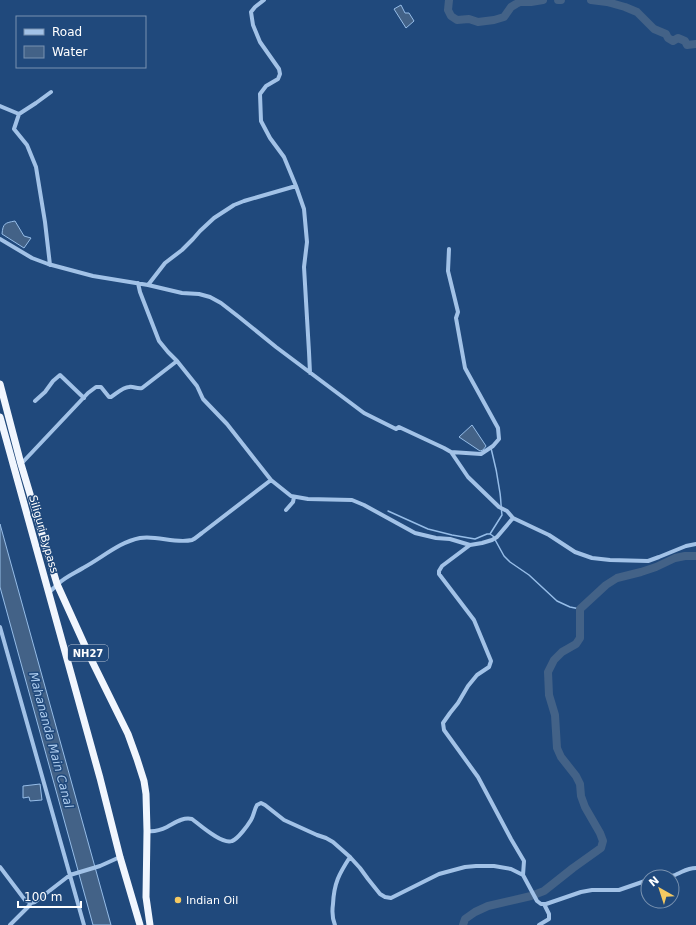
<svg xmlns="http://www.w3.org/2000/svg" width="696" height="925" font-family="'DejaVu Sans',sans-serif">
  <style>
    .water { fill: #436287; stroke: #96bde8 }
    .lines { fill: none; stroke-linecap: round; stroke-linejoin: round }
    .stream { stroke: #96bde8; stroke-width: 1.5 }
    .river { stroke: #436287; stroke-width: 8 }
    .minor { stroke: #a2c2e7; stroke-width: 4 }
    .trunk { stroke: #f1f6fe; stroke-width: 7 }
    .poi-dot { fill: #f4c962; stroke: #20497c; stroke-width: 1.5 }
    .labels { text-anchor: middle; stroke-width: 3; stroke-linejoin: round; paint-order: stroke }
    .shield { fill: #20497c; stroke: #bcc8d8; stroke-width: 1 }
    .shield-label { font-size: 10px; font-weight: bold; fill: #fff }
    .street-label { font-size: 11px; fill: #fff; stroke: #20497c }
    .poi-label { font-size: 11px; fill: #fff; stroke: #20497c; text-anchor: start }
    .water-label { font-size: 12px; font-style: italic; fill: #adccee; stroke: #20497c }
  </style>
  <rect width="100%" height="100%" fill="#20497c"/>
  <path class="water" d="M 401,5 L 405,13 L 409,13 L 414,21 L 406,28 L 394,9 Z
    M 15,221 L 24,236 L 31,238 L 24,248 L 2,234 C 3,223 5,223 15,221 Z
    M 472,425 L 486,446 L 483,450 L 480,451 L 459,437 Z
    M 0,524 L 111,925 L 93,925 L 0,587 Z
    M 40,784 L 42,800 L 30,801 L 29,797 L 23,798 L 23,786 Z"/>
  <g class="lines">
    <path class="stream" d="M 388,511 L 428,529 L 452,535 L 475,539 L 487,534 L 490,534 L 493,536 L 504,556 L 510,562 L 529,575 L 557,601 L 570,607 L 580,609
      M 490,534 L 502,515 C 501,508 501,500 500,493 C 498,478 495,463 491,448"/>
    <path class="river" d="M 449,0 L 448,10 L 451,16 L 457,20 L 469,19 L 478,22 L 494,20 L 504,17 L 511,7 L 516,4 L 520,2 L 531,2 L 543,0
      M 558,0 L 561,0
      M 591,0 L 607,2 L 625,7 L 637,12 L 654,29 L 666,34 L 668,38 L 673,41 L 678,38 L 685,41 L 687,45 L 696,44
      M 463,925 L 465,919 L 475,912 L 488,906 L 531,896 L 544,891 L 573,868 L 601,848 L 603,841 L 600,833 L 585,807 L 581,796 L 580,784 L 576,776 L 561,757 L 557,748 L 555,715 L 549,695 L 548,672 L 554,660 L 562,652 L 576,644 L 580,638 L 580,609 L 606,585 L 617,578 L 641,572 L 656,567 L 675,558 L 685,556 L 696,556"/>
    <path class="minor" d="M 264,0 L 255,7 L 251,12 L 253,25 L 260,42 L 279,69 L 280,74 L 278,79 L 266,86 L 260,94 L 261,121 L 270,138 L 284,157 L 296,186 L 304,209 L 307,242 L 304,267 L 309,352 L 310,373
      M 0,106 L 19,114 L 36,103 L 51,92
      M 19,114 L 14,129 L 27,145 L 36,167 L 45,222 L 50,265
      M 0,239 L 32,258 L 48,264 L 93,276 L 148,285 L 182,293 L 199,294 L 210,297 L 221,303 L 239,317 L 276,347 L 364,413 L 396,429 L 399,427 L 444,448 L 451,452 L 468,477 L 499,507 L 507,511 L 513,518 L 549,535 L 575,552 L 592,558 L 610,560 L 648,561 L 659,557 L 686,546 L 696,544
      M 449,249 L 448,271 L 458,312 L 456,318 L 465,368 L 498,428 L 499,439 L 493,446 L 481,454 L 451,452
      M 138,283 L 140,292 L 159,341 L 168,352 L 177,361 L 197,386 L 203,399 L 227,424 L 271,480 L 291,496 L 308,499 L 352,500 L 364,505 L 415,533 L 436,538 L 450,539 L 470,545
      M 148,285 L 165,263 L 182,250 L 193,239 L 200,231 L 214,218 L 234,205 L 244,201 L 296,186
      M 35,401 L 45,392 L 53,381 L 60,375 L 84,398
      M 21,464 L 88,393 L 96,387 L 101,387 L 109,397 L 111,397 C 116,394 123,387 129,387 C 133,386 137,389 142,388 L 177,361
      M 286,510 L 293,502 L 294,497
      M 513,518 L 497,537 L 492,540 L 482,543 L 470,545 L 442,566 L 439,571 L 439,574 L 474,620 L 491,661 L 489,667 L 477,675 L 468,686 L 458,703 L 450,713 L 443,723 L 444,730 L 478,777 L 511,839 L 524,861 L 523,875
      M 49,592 C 52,590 55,587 58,584 C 65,577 75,573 83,568 C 102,558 119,542 140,538 C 157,535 175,544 192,540 C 195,539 199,535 202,533 L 271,480
      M 0,627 L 84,925
      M 147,831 C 154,832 161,830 167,827 C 175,823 182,817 192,819 C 200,825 222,845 232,841 C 238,839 248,825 251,820 C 254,815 254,810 257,805 L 261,803 L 265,805 L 284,820 L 317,835 L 326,838 L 333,842 L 350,857 L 360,868 L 368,879 L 380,894 L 385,897 L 391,898 L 439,874 L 465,867 L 476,866 L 494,866 L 511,869 L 523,875 L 537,901 L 541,904 L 546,904 L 581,892 L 592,890 L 619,890 L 648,880
      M 0,867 L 25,900 L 31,903 L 35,902 L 70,875 L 100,866 L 120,857
      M 661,877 C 666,876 673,877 677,874 C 684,871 688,868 696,868
      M 10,925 L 28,907 L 31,903
      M 335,925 C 332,918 332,911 333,904 C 334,883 339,874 350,857
      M 539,925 L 549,919 L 549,914 L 544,904"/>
    <path class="trunk" d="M 0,384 L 21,464 L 57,584 L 91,659 L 128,734 L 137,759 L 144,781 L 146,794 L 147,831 L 146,897 L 150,925
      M 0,417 L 100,778 L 120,857 L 140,925"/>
  </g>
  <circle class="poi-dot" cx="178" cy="900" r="4"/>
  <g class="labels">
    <rect class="shield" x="68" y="645" width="40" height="16" rx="3"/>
    <g class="shield-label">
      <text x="88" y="657">NH27</text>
    </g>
    <g class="street-label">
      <text transform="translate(44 534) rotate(74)" y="4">Siliguri Bypass</text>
    </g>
    <g class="poi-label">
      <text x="186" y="904">Indian Oil</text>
    </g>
    <g class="water-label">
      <text transform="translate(51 740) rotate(75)" y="4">Mahananda Main Canal</text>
    </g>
  </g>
  <rect x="16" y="16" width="130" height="52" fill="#20497c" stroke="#7992b0"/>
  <rect x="24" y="29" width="20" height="6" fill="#a2c2e7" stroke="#7992b0"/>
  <text x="52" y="36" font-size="12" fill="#ffffff">Road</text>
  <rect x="24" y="46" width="20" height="12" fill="#436287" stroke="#7992b0"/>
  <text x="52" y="56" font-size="12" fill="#ffffff">Water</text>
  <g transform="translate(660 889) rotate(321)"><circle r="19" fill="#20497c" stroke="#7992b0"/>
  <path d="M0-3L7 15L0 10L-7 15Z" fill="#f4c962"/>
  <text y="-6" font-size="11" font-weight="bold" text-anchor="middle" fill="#ffffff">N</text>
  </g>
  <path d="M18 901v6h63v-6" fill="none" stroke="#ffffff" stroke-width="2"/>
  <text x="24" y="901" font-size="12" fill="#ffffff" stroke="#20497c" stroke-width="3" paint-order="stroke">100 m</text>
</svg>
